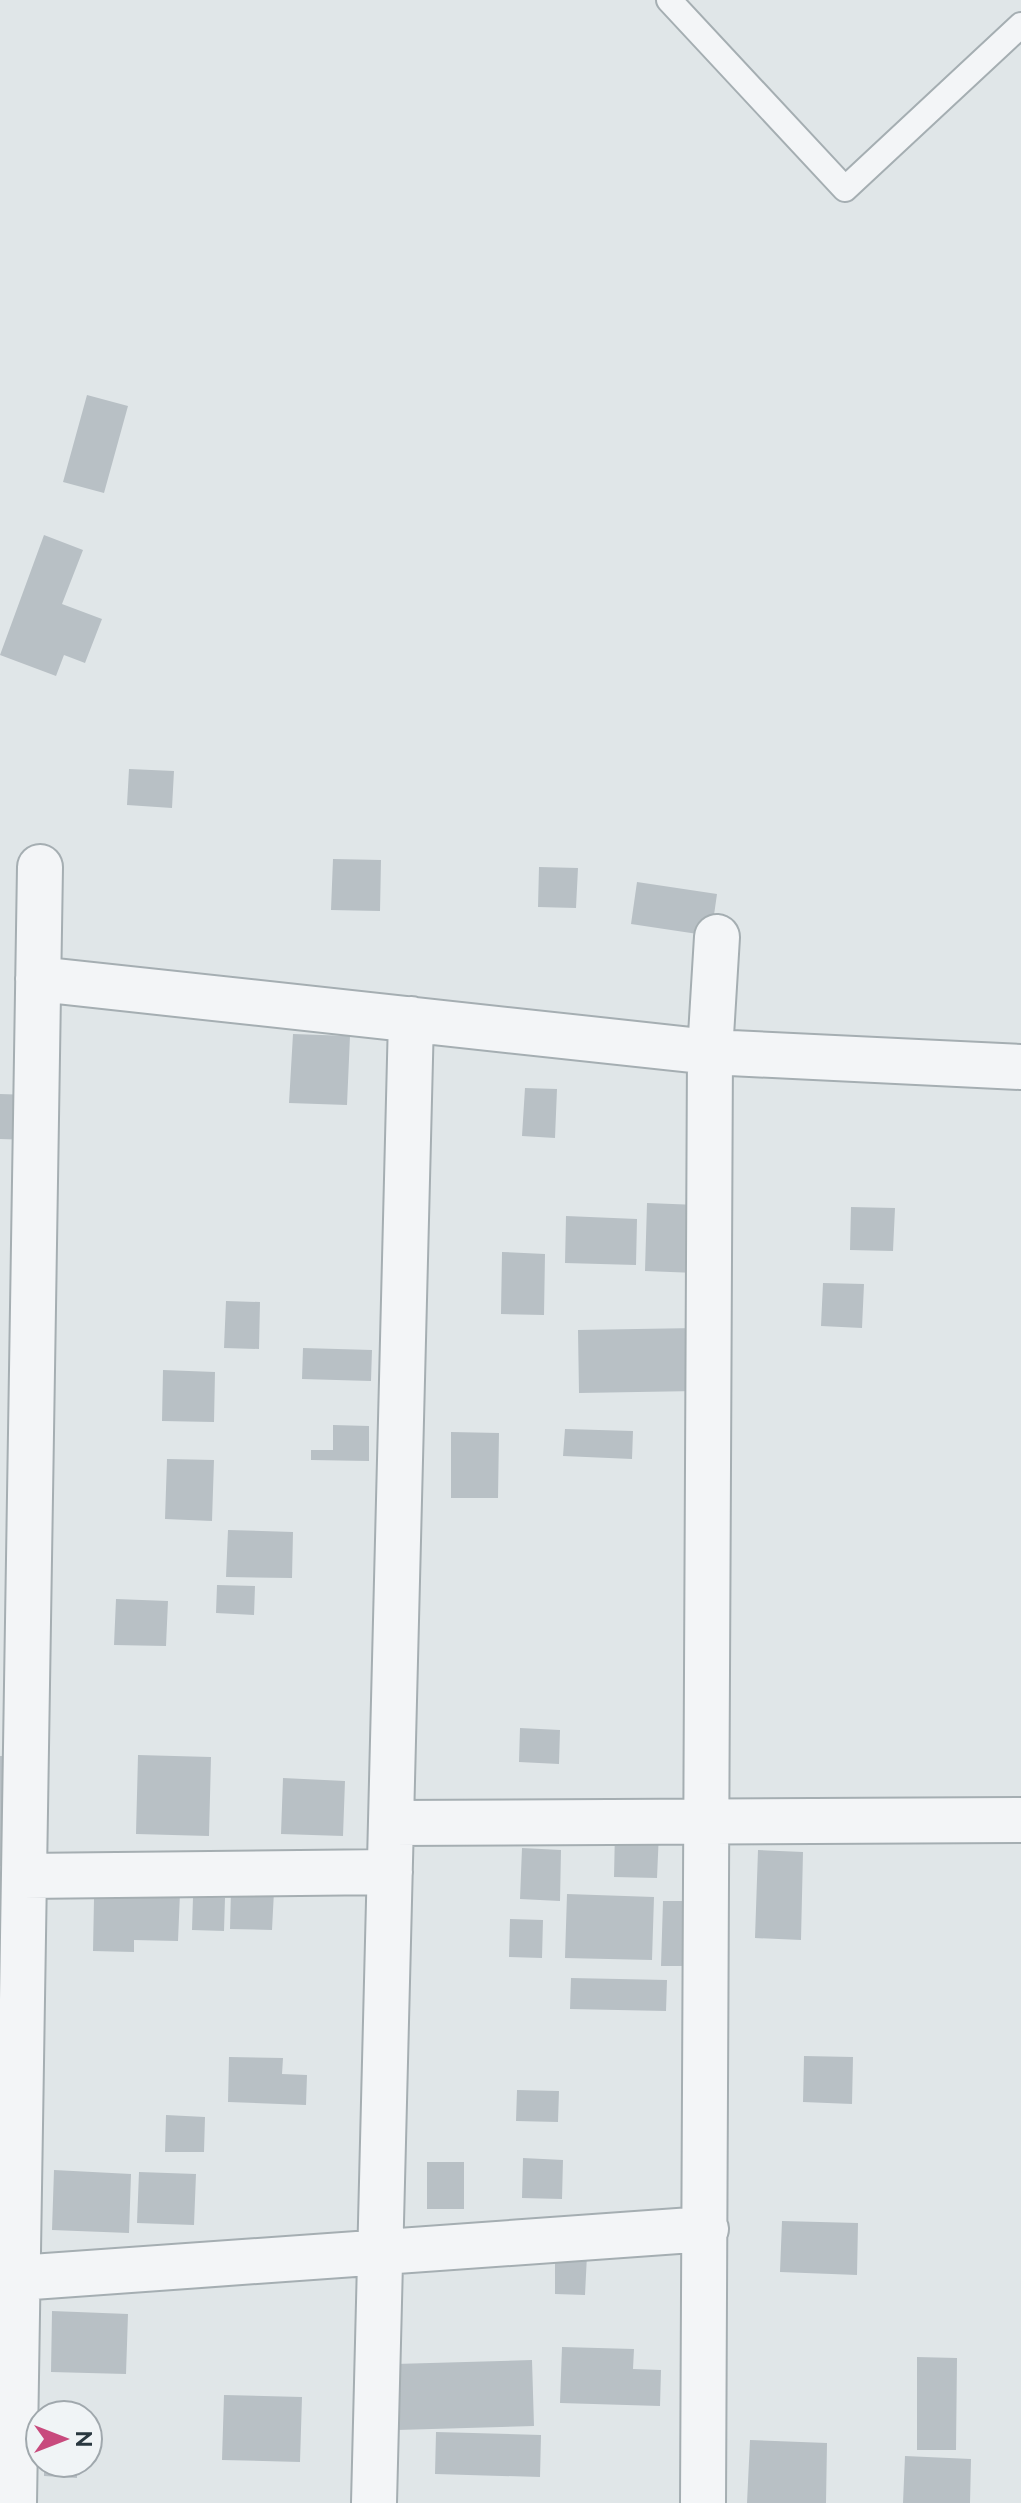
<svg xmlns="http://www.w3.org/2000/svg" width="1021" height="2503" font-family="Raleway,sans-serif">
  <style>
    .building { fill: #b8c0c5 }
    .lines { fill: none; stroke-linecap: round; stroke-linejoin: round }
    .service-casing { stroke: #a5aeb2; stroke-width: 28 }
    .minor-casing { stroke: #a5aeb2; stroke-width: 48 }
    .service { stroke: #f3f5f7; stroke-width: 24 }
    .minor { stroke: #f3f5f7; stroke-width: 44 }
  </style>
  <rect width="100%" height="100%" fill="#e0e6e8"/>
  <path class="building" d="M 87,395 L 128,406 L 104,493 L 63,482 Z
    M 44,535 L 83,550 L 62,604 L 102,619 L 85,663 L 64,655 L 56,676 L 0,655 Z
    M 129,769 L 174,771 L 172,808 L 127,805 Z
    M 333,859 L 381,860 L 380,911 L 331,910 Z
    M 539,867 L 578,868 L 576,908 L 538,907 Z
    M 637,882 L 717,894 L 711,936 L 631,924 Z
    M 293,1034 L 350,1036 L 347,1105 L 289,1103 Z
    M 525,1088 L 557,1089 L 555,1138 L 522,1136 Z
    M 0,1094 L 32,1095 L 30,1140 L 0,1139 Z
    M 647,1203 L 698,1205 L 696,1273 L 645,1271 Z
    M 851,1207 L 895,1208 L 893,1251 L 850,1250 Z
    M 566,1216 L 637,1219 L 636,1265 L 565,1263 Z
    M 502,1252 L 545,1254 L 544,1315 L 501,1314 Z
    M 823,1283 L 864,1284 L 862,1328 L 821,1326 Z
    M 226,1301 L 260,1302 L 259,1349 L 224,1348 Z
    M 696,1328 L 697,1391 L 579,1393 L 578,1330 Z
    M 303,1348 L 372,1350 L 371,1381 L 302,1379 Z
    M 163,1370 L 215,1372 L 214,1422 L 162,1421 Z
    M 333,1425 L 369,1426 L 369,1461 L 311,1460 L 311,1450 L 333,1450 Z
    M 565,1429 L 633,1431 L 632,1459 L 563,1456 Z
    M 451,1432 L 499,1433 L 498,1498 L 451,1498 Z
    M 167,1459 L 214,1460 L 212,1521 L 165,1519 Z
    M 228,1530 L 293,1532 L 292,1578 L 226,1577 Z
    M 217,1585 L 255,1586 L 254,1615 L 216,1613 Z
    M 116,1599 L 168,1601 L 166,1646 L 114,1645 Z
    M 520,1728 L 560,1730 L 559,1764 L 519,1762 Z
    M 138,1755 L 211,1757 L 209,1836 L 136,1834 Z
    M 0,1756 L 10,1756 L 7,1866 L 0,1866 Z
    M 283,1778 L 345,1781 L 343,1836 L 281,1834 Z
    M 615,1830 L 659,1832 L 657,1878 L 614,1877 Z
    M 522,1848 L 561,1850 L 560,1901 L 520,1899 Z
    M 758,1850 L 803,1852 L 801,1940 L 755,1938 Z
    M 231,1890 L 274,1891 L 272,1930 L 230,1929 Z
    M 116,1891 L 180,1893 L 178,1941 L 134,1940 L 134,1952 L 93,1951 L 94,1899 L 116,1899 Z
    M 567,1894 L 654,1897 L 652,1960 L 565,1958 Z
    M 193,1897 L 225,1898 L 224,1931 L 192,1930 Z
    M 663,1901 L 698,1901 L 696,1966 L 661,1966 Z
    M 510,1919 L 543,1920 L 542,1958 L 509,1957 Z
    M 571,1978 L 667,1980 L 666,2011 L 570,2009 Z
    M 804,2056 L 853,2057 L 852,2104 L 803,2102 Z
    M 229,2057 L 283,2058 L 282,2074 L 307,2075 L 306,2105 L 228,2102 Z
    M 517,2090 L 559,2091 L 558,2122 L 516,2121 Z
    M 166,2115 L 205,2117 L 204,2152 L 165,2152 Z
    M 523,2158 L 563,2160 L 562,2199 L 522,2198 Z
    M 427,2162 L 464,2162 L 464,2209 L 427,2209 Z
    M 54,2170 L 131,2174 L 129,2233 L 52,2230 Z
    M 139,2172 L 196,2174 L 194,2225 L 137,2223 Z
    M 782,2221 L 858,2223 L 857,2275 L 780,2272 Z
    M 555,2254 L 587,2255 L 585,2295 L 555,2294 Z
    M 52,2311 L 128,2314 L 126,2374 L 51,2372 Z
    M 562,2347 L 634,2349 L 633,2369 L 661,2370 L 660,2406 L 560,2403 Z
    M 917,2357 L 957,2358 L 956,2450 L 917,2450 Z
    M 532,2360 L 534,2426 L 397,2430 L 395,2364 Z
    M 224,2395 L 302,2397 L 300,2462 L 222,2460 Z
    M 436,2432 L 541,2435 L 540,2477 L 435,2474 Z
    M 750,2440 L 827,2443 L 826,2503 L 747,2503 Z
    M 905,2456 L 971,2459 L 970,2503 L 903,2503 Z
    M 44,2463 L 77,2463 L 77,2478 L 44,2476 Z"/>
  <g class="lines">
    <defs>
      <path id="service" d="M 669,0 L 845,189 L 1021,25"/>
      <path id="minor" d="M 38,979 L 710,1052 L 1021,1067
        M 392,1823 L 1021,1820
        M 24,1876 L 390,1872
        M 18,2278 L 706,2229
        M 14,2503 L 40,867
        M 374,2503 L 411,1019
        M 703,2503 L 710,1052 L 717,937"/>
    </defs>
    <use href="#service" class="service-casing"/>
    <use href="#minor" class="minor-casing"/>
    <use href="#service" class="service"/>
    <use href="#minor" class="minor"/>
  </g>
  <g transform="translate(64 2439) rotate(90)"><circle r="38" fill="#f0f4f6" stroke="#a0a8ad" stroke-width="2"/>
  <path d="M0-6L14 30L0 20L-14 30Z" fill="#c84a7d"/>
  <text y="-12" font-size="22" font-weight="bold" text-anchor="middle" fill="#29373f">N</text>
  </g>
</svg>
